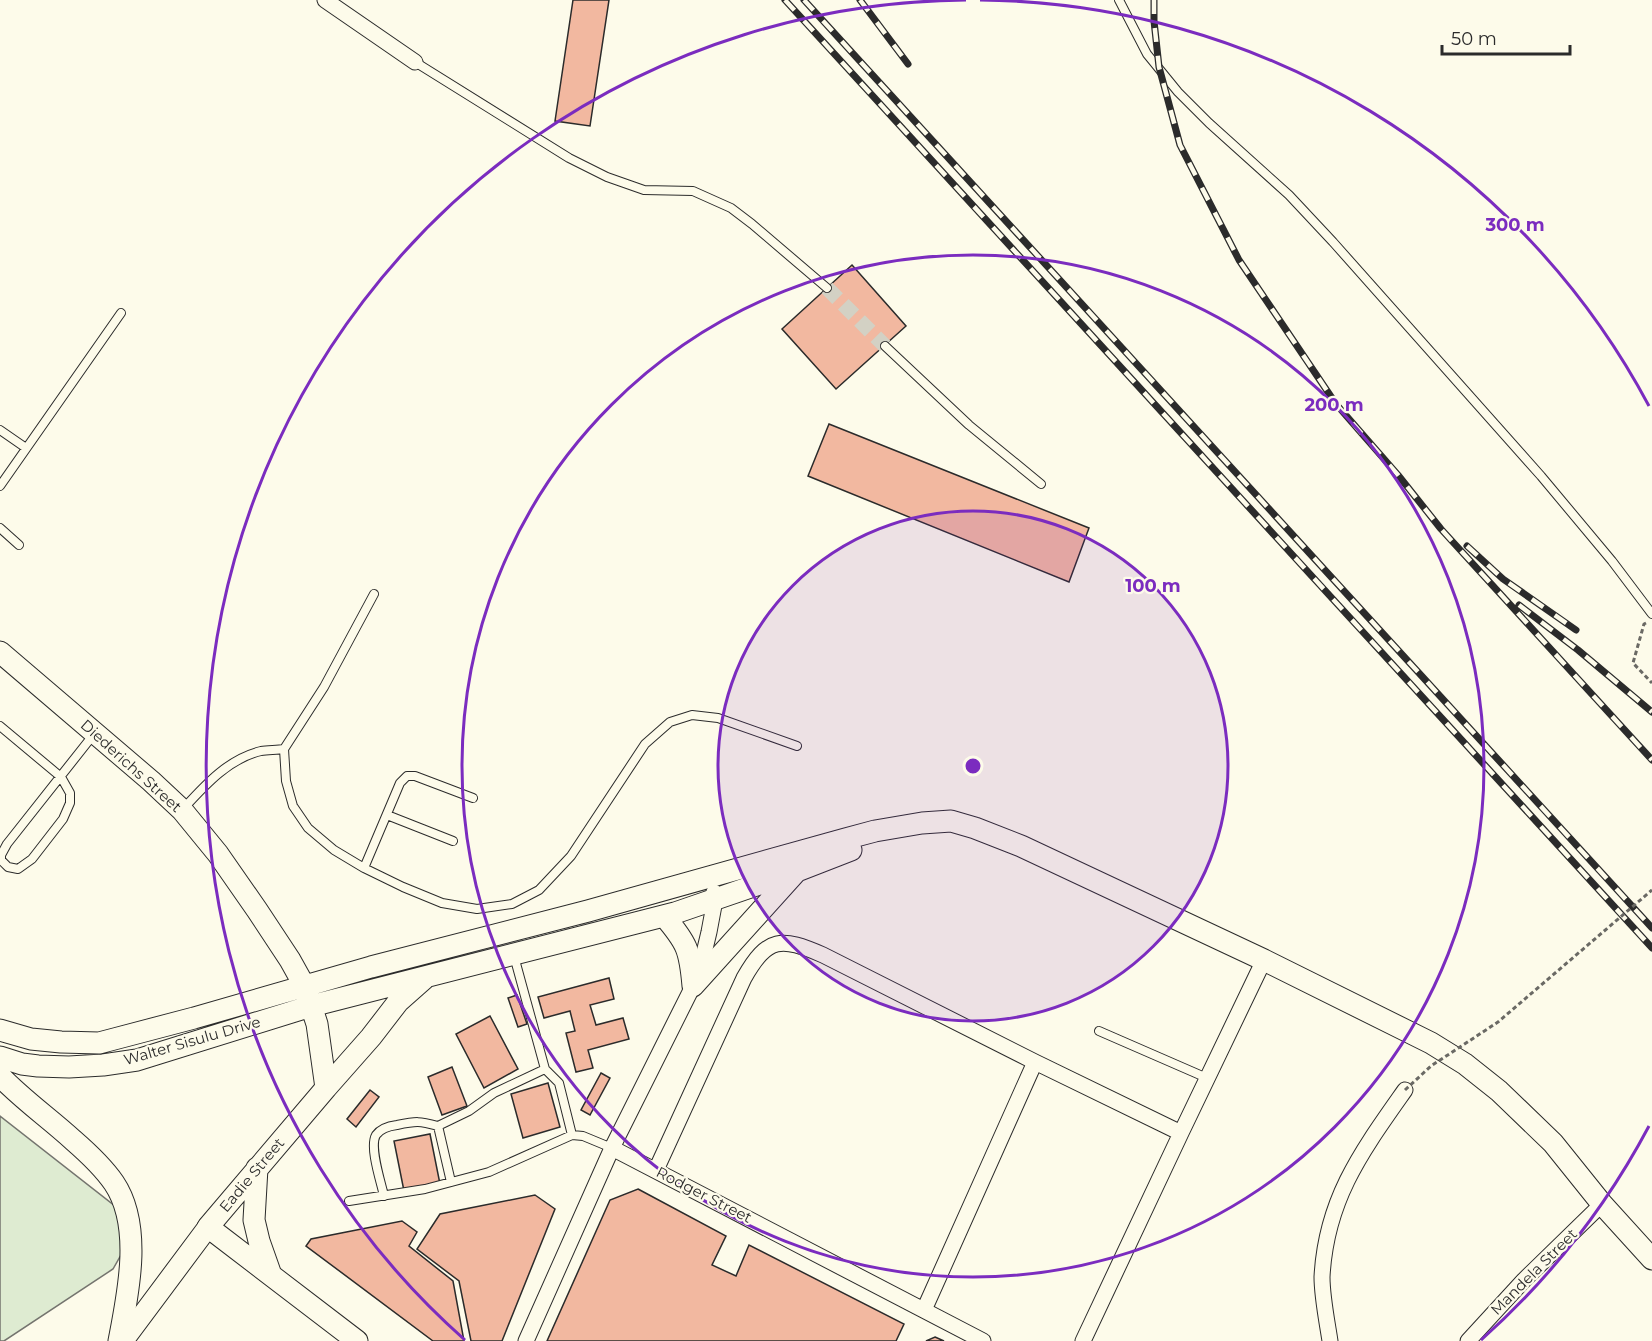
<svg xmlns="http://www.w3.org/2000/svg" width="1652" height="1341" font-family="Montserrat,sans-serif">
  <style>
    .green { fill: #deebd1; stroke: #74746e; stroke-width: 1.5 }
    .building { fill: #f2b8a0; stroke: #2b2b2b; stroke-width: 1.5 }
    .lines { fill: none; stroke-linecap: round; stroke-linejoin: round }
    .minor-tunnel { stroke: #d3d1c4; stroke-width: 15; stroke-dasharray: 15 8; stroke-linecap: butt }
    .service-casing { stroke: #2b2b2b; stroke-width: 10 }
    .minor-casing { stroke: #2b2b2b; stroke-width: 17 }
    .tertiary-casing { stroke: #2b2b2b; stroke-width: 22 }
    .secondary-casing { stroke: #2b2b2b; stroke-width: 23 }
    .path { stroke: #6a6964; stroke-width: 3; stroke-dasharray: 4.5 3; stroke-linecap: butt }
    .service { stroke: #fdfbea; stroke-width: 8 }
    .minor { stroke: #fdfbea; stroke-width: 15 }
    .tertiary { stroke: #fdfbea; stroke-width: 20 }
    .secondary { stroke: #fdfbea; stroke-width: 21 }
    .rail-casing { stroke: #2b2b2b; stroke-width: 7 }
    .rail { stroke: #fdfbea; stroke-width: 4.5; stroke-dasharray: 14; stroke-linecap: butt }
    .path-bridge { stroke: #6a6964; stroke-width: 3; stroke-dasharray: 4.5 3; stroke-linecap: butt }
    .ring { fill: none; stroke: #7b2cbf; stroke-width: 3 }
    .labels { text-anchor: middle; stroke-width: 4.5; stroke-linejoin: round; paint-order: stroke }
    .street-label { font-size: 15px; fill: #2b2b2b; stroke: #fdfbea }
    .centre { fill: #7b2cbf; stroke: #fdfbea; stroke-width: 3 }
    .ring-label { font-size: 18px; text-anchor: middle; font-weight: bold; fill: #7b2cbf; stroke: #fdfbea; stroke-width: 4.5; stroke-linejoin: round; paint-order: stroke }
  </style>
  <rect width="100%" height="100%" fill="#fdfbea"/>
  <path class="green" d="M 0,1116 L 120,1210 L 126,1246 L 113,1269 L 4,1341 L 0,1341 Z"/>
  <path class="building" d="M 573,0 L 609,0 L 590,126 L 555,121 Z
    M 852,265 L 906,326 L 836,389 L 782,329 Z
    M 829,424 L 1089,528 L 1069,582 L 808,476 Z
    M 609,978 L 614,999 L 590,1005 L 596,1025 L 623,1018 L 629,1039 L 588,1050 L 593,1068 L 576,1072 L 566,1033 L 575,1031 L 570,1011 L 544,1018 L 538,997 Z
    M 517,995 L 527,1024 L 518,1027 L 508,998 Z
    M 490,1016 L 518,1069 L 484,1088 L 456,1034 Z
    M 452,1067 L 467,1106 L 442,1115 L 428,1077 Z
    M 601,1073 L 610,1078 L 590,1115 L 581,1110 Z
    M 548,1083 L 560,1127 L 523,1138 L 511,1094 Z
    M 370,1090 L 379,1097 L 356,1127 L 347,1119 Z
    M 430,1134 L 440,1184 L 404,1191 L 394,1141 Z
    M 638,1189 L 726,1236 L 712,1265 L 736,1276 L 749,1245 L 904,1324 L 896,1341 L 547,1341 L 610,1200 Z
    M 535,1195 L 555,1209 L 502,1341 L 471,1341 L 459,1281 L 417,1249 L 440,1214 Z
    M 402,1221 L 417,1232 L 409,1246 L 453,1281 L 464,1341 L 433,1341 L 306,1246 L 311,1239 Z
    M 935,1337 L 944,1341 L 926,1341 Z"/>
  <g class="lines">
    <path class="minor-tunnel" d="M 827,288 L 885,346"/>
    <defs>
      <path id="service" d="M 1119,0 L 1147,54 L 1178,92 L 1209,123 L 1289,195 L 1333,242 L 1541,476 L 1612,561 L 1652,614
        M 415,62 L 569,158 L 607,177 L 644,190 L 693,191 L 731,208 L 752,224 L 827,288
        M 885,346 L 969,425 L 1041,484
        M 0,430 L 26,448
        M 0,486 L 121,313
        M 0,528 L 19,545
        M 374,594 L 324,687 L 284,749 L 286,781 L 293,806 L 308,828 L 334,850 L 364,868 L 403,887 L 442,903 L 477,909 L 512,904 L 539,890 L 571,856 L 645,744 L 670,722 L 692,715 L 718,718 L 797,746
        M 0,726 L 61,777 L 70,793 L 70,803 L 63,819 L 32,859 L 18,869 L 8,867 L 1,860 L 1,855 L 7,844 L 94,734
        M 183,809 C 205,785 228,759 261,751 C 268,750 277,750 284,749
        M 387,815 L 453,841
        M 364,868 L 400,783 L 407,776 L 415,776 L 473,798
        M 514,956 L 545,1069 L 559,1083 L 572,1135
        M 1099,1031 L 1207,1078
        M 438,1126 L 451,1182
        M 384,1196 C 381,1182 369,1147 376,1135 C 381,1128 389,1126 397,1125 C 417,1121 419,1121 438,1126 L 469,1111 L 494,1093 L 545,1069
        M 349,1201 L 425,1189 L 489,1172 L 572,1135 L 583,1136 L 612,1148"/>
      <path id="minor" d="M 325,0 L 415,62
        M 612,1148 L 983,1341
        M 656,1170 L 744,978 C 768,936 781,937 823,955 L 1035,1062 L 1181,1133
        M 924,1310 L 1035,1062
        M 526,1341 L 612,1148 L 693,986 L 704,953 L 709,932 L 715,900 L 714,892
        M 1083,1341 L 1181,1133 L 1264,960
        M 1330,1341 C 1327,1321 1322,1297 1322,1277 C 1326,1199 1362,1151 1405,1090
        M 1468,1341 L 1524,1280 L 1602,1204"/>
      <path id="tertiary" d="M 123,1341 L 208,1227"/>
      <path id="secondary" d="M 0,652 L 151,781 L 182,810 L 218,854 L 257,910 L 290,960 L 305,987 L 317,1024 L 326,1088 L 208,1227 L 357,1341
        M 664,916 C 687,943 690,950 693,986
        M 693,986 L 795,873
        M 0,1030 L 31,1039 L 61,1042 L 99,1043 L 194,1018 L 371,967 L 588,911 L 845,839 L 875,831 L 922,823 L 951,821 L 975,828 L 1021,846 L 1264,960 L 1431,1043 L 1465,1064 L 1499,1091 L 1553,1143 L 1602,1204 L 1652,1259
        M 0,1057 L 22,1064 L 38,1066 L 69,1067 L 103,1065 L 137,1060 L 311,1006 L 675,913 L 797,871 L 851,850
        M 0,1076 C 23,1100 49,1118 73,1140 C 88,1153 103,1167 114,1183 C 143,1226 128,1294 119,1341
        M 326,1088 L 371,1037 L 398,1002 L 424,979
        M 257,1168 L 254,1220 L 259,1241 L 271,1275"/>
    </defs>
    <use href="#service" class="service-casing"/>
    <use href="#minor" class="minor-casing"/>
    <use href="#tertiary" class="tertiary-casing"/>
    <use href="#secondary" class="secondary-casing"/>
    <path class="path" d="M 1646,623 L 1644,624 L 1633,663 L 1652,683"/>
    <use href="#service" class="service"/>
    <use href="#minor" class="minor"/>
    <use href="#tertiary" class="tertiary"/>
    <use href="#secondary" class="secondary"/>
    <defs>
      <path id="rail" d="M 785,0 L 1652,948
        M 804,0 L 1652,928
        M 860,0 L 908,64
        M 1154,0 L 1154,21 L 1159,67 L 1180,145 L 1239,260 L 1336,404 L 1398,475 L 1441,529 L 1652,760
        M 1467,546 L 1503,579 L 1576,630
        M 1519,605 L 1578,650 L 1652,712"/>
    </defs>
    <use href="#rail" class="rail-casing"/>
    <use href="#rail" class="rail"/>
    <path class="path-bridge" d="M 1405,1090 L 1431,1066 L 1498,1022 L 1652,890"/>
  </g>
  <circle cx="973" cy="766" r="255" fill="#7b2cbf" fill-opacity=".12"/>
  <g class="ring">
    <circle cx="973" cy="766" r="255"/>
    <circle cx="973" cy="766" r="511"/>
    <path d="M1649 1126A766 766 0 0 1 1481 1340M465 1340A766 766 0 0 1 966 0M980 0A766 766 0 0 1 1649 406"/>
  </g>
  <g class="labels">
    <g class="street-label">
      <text transform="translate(131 766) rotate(42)" y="5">Diederichs Street</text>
      <text transform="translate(192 1041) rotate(-16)" y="5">Walter Sisulu Drive</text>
      <text transform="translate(252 1175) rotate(-50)" y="5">Eadie Street</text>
      <text transform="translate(704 1195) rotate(27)" y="5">Rodger Street</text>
      <text transform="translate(1534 1272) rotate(-45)" y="5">Mandela Street</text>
    </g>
  </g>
  <circle cx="973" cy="766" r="9" class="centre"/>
  <g class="ring-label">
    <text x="1515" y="231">300 m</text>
    <text x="1334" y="411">200 m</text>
    <text x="1153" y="592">100 m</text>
  </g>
  <path d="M1442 45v9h128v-9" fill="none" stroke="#2b2b2b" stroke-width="3"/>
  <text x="1451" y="45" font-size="18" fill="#2b2b2b" stroke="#fdfbea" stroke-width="4.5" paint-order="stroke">50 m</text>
</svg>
